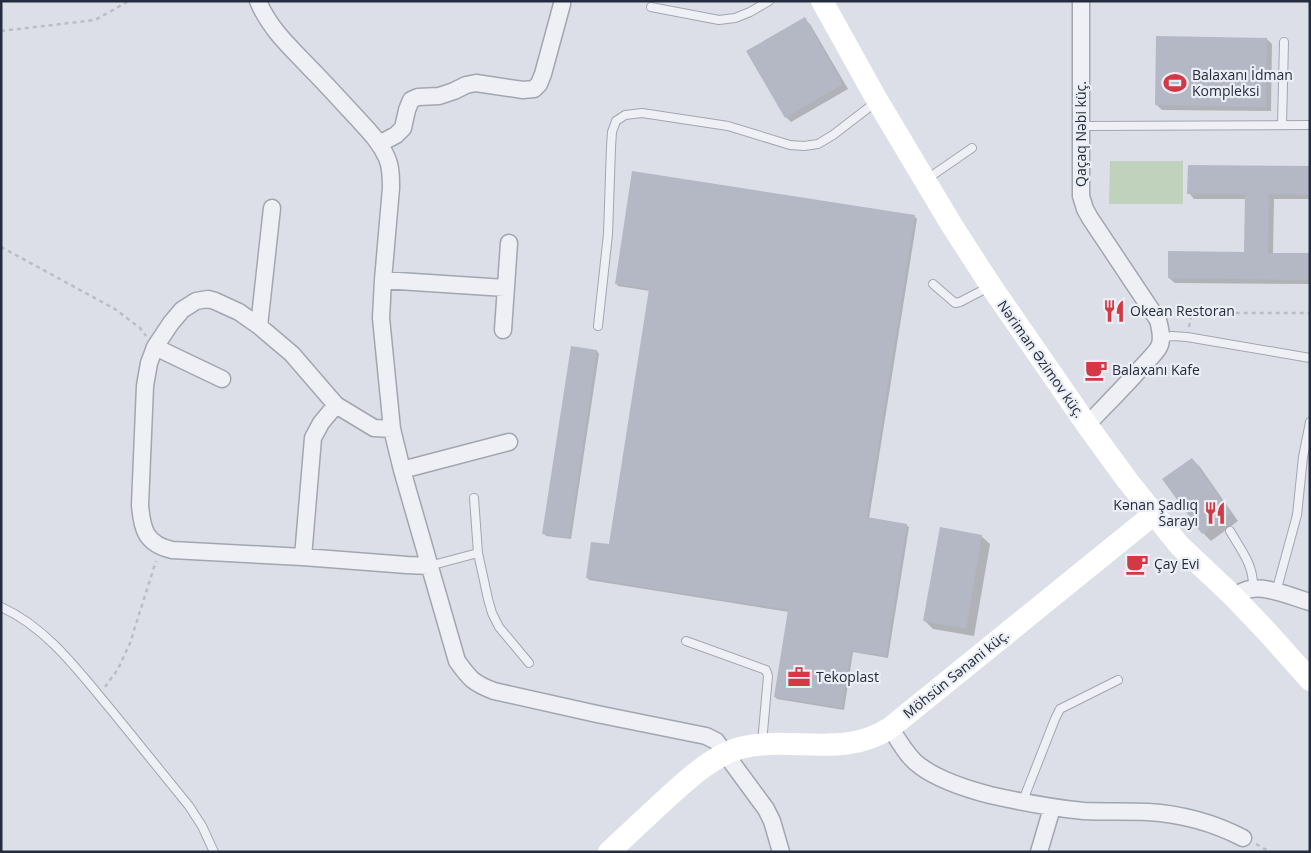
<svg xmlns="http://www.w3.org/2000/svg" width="1311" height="853" font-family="'Open Sans',sans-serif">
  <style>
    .green { fill: #c0d1bc }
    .shadow { fill: #0003 }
    .building { fill: #b3b8c4 }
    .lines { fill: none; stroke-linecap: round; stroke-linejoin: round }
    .lane-casing { stroke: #a1a6b1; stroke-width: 10 }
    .street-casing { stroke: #a1a6b1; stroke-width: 19 }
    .path { stroke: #babdc5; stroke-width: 2.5; stroke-dasharray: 4 4; stroke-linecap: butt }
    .lane { stroke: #eef0f5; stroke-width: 8 }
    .street { stroke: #eef0f5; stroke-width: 16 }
    .secondary { stroke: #fff; stroke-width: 22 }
    .labels { text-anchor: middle; stroke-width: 4.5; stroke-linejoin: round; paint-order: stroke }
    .poi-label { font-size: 14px; fill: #252c3d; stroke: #ebeef5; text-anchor: start }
    .street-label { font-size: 14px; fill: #252c3d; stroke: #ebeef5 }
  </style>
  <rect width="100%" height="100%" fill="#dcdfe7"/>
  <path class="green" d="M 1110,161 L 1183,161 L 1183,204 L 1109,204 Z"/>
  <path class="shadow" d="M 804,19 L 810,24 L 848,89 L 791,122 L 786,117 Z
    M 1267,39 L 1272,44 L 1271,111 L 1162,110 L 1156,104 Z
    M 1310,168 L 1310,199 L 1274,199 L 1273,254 L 1310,254 L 1310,284 L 1175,283 L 1169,278 L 1246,254 L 1246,199 L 1194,199 L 1189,193 Z
    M 915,217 L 917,219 L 869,519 L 906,525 L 909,527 L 888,658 L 853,652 L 844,710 L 777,699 L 775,697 L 789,612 L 589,580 L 587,577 L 610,546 L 650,291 L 618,286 L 616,283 Z
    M 572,347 L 597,351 L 599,354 L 571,539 L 546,536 L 544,533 Z
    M 1192,459 L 1200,467 L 1238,521 L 1211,541 L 1203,533 Z
    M 981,536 L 990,544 L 974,636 L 933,629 L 925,621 Z"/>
  <path class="building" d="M 805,17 L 843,84 L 785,118 L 746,51 Z
    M 1156,36 L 1267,38 L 1266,107 L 1155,105 Z
    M 1188,165 L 1310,166 L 1310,195 L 1269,194 L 1268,253 L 1310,253 L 1310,280 L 1168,278 L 1168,251 L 1244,252 L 1245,194 L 1187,194 Z
    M 632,171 L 915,215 L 867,517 L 907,524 L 886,656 L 851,651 L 842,708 L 774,697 L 788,610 L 586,578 L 591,542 L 609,544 L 649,289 L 615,284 Z
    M 571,346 L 597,350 L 569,538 L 542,534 Z
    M 1192,458 L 1231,513 L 1202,534 L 1162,479 Z
    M 940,527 L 982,535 L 966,629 L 923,621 Z"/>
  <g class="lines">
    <defs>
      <path id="lane" d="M 651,7 L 719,20 L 735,18 L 750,12 L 769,1
        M 1282,125 L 1284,42
        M 1081,126 L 1310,125
        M 927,179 L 972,148
        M 933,284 L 955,303 L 960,302 L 989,287
        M 598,326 L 608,234 L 611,147 L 612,132 L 616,121 L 625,115 L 642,113 L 728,126 L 790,145 L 804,146 L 818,144 L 833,135 L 876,102
        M 1161,338 L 1172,336 L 1187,337 L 1310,358
        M 474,498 L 478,553 L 488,599 L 492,613 L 499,627 L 529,663
        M 1230,531 C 1241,550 1254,565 1253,588
        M 429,566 L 478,553
        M 1276,592 L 1297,515 L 1303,457 L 1310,422
        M 1,607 C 48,628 80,673 112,711 C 138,743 163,774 189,806 L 202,826 L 214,852
        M 686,641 L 766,670 L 768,676 L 762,743
        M 1022,803 L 1055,719 L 1060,709 L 1118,680"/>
      <path id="street" d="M 258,1 C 269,28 290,47 309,67 C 326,84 341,101 357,118 C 368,130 380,142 387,158 C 391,167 391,178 391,188 L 383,280 L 381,318 L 392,429 L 402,470 L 457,661 C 470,679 473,683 494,691 L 597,714 L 706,736 L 716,741 L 766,809 L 772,821 L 781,852
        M 1081,1 L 1081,196 L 1085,209 L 1090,218 L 1158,320 C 1160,328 1163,339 1159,347 C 1155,354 1147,361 1141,368 C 1124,387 1105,406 1087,425
        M 379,144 L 396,135 L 403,128 L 407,110 L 411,100 L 418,97 L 439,96 L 454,91 L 466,85 L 476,83 L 523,90 L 534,89 L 539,84 L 543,74 L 562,4
        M 383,280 L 505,288
        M 259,326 L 272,208
        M 503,330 L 509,243
        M 155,347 L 222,379
        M 392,429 L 374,428 L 336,405 L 292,354 L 259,326 L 239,312 L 215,301 L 208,299 L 196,301 L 182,310 L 171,323 L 155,347 L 149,363 L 145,386 L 140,505 C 142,530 146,544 172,550 L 303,557 L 407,565 L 429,566
        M 402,470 L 509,442
        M 303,557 L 313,438 L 321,423 L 336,405
        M 1234,597 C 1237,595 1240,592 1244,591 C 1262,583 1292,597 1310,602
        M 890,728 C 899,740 907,757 920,766 C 939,780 967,789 990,795 C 1021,802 1051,808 1084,811 C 1105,812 1127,811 1148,812 C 1181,814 1214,823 1243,838
        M 1039,852 L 1052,808"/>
    </defs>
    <use href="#lane" class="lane-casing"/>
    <use href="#street" class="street-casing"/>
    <path class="path" d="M 1,31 L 95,20 L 129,1
      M 1,247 L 115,309 L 140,328 L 146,336
      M 1189,327 L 1191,317 L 1198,313 L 1310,313
      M 105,687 L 118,669 L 130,643 L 156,561
      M 1256,844 L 1270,852"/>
    <use href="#lane" class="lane"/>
    <use href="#street" class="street"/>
    <path class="secondary" d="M 822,1 L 877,100 L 951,224 L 991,286 L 1087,425 L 1127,480 L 1179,545 L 1234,597 L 1270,635 L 1310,680
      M 609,852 C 624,838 639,824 654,810 C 677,789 710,756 740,748 C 790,735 843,759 890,728 L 1154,514"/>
  </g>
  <defs>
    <symbol id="stadium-bare" viewBox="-9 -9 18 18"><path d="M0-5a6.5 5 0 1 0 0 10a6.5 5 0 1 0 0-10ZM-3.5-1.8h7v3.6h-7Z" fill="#d43845" stroke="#ebeef5" stroke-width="2.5" paint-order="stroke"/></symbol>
    <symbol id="restaurant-bare" viewBox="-9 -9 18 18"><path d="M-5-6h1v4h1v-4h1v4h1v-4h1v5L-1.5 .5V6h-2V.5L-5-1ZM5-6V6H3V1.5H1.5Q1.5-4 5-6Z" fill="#d43845" stroke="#ebeef5" stroke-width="2.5" paint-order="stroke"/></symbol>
    <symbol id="cafe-bare" viewBox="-9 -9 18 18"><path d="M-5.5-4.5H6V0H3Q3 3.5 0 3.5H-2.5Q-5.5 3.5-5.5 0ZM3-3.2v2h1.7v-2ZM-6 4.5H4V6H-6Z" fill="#d43845" stroke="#ebeef5" stroke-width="2.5" paint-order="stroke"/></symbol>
    <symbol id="office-bare" viewBox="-9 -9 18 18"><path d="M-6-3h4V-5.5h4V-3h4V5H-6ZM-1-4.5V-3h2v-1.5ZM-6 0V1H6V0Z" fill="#d43845" stroke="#ebeef5" stroke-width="2.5" paint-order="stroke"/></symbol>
  </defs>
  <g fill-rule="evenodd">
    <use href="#stadium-bare" x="1159" y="67" width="32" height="32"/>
    <use href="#restaurant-bare" x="1098" y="295" width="32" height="32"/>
    <use href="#cafe-bare" x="1080" y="354" width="32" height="32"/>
    <use href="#restaurant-bare" x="1199" y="497" width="32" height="32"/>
    <use href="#cafe-bare" x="1121" y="548" width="32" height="32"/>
    <use href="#office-bare" x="783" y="661" width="32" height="32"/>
  </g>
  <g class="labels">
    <g class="poi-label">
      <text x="1192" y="80">Balaxanı İdman<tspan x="1192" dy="16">Kompleksi</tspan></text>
      <text x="1130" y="316">Okean Restoran</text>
      <text x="1112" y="375">Balaxanı Kafe</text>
      <text x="1198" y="510" text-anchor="end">Kənan Şadlıq<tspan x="1198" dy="16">Sarayı</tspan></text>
      <text x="1154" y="569">Çay Evi</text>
      <text x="816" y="682">Tekoplast</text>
    </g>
    <g class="street-label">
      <text transform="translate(1081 134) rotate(-90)" y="5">Qaçaq Nəbi küç.</text>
      <text transform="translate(1041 359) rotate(55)" y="5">Nəriman Əzimov küç.</text>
      <text transform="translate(956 674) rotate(-39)" y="5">Möhsün Sənani küç.</text>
    </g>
  </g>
  <rect width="1311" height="853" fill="none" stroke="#252c3d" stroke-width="5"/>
</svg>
